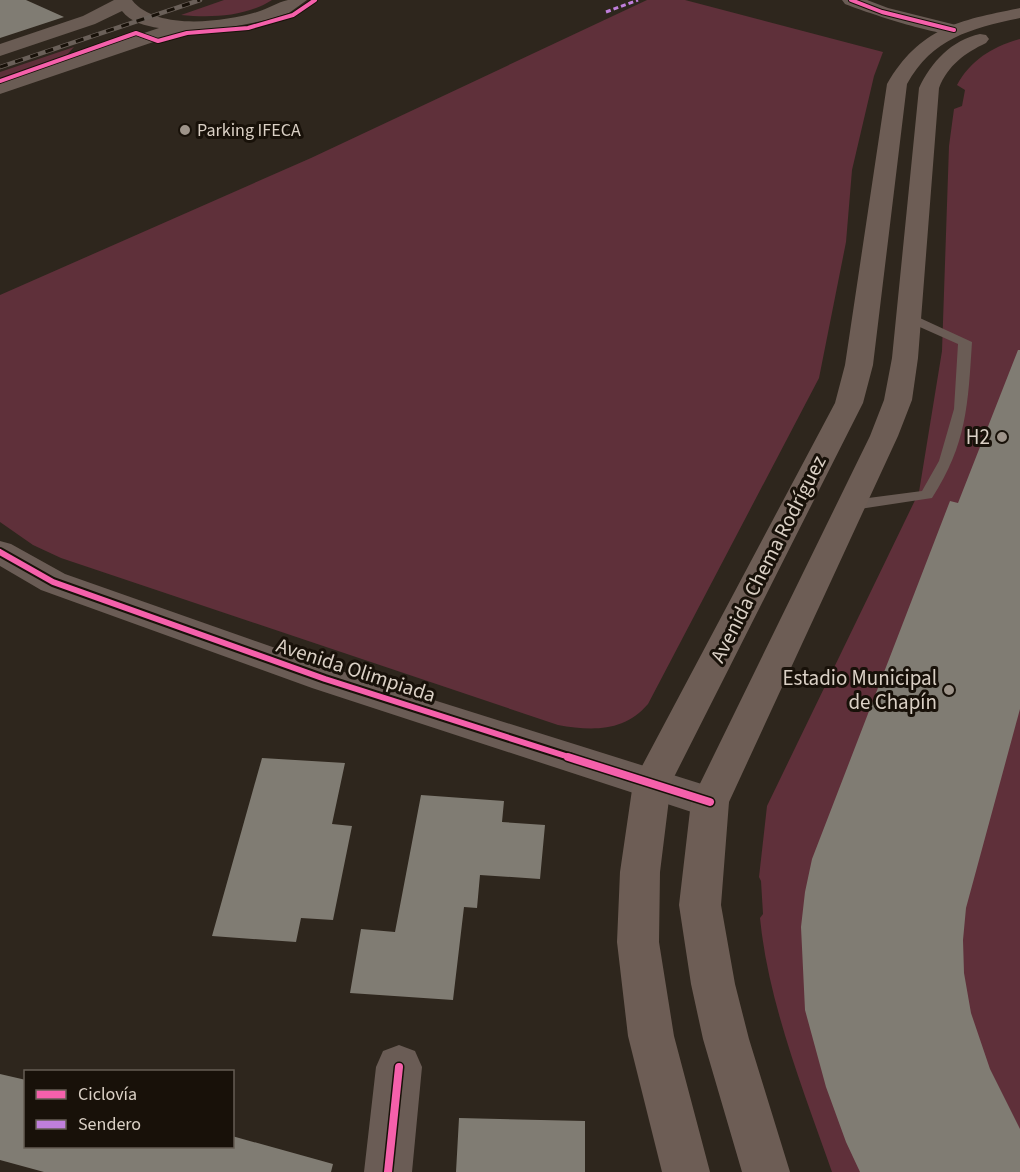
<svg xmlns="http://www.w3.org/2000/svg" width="1020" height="1172" font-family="'Source Sans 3',sans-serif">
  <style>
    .green { fill: #5f303a }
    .building { fill: #807c73 }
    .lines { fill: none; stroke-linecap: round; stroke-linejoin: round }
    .lane { fill: #6a5c55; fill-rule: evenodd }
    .street { fill: #6a5c55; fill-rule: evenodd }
    .secondary { fill: #6d5d55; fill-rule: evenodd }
    .primary { fill: #6a5c54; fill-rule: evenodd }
    .rail-casing { stroke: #6a6059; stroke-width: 4.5 }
    .rail { stroke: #181109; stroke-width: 3; stroke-dasharray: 8; stroke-linecap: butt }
    .quiet { stroke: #c07fdc; stroke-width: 3; stroke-dasharray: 5 3; stroke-linecap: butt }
    .cycleway-far2-casing { stroke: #181109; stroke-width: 6 }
    .cycleway-far1-casing { stroke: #181109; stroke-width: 10 }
    .cycleway-casing { stroke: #181109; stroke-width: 11 }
    .cycleway-far2 { stroke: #f560ab; stroke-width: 4 }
    .cycleway-far1 { stroke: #f560ab; stroke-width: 6 }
    .cycleway { stroke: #f560ab; stroke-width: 8 }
    .poi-dot { fill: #9e948a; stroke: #181109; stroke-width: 2 }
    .labels { text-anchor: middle; stroke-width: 6; stroke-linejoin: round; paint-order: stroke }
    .far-poi-label { font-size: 18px; fill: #dad0c5; stroke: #181109; text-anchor: start }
    .poi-label { font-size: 21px; fill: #dad0c5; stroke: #181109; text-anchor: end }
    .street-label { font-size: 21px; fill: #dad0c5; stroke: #181109 }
  </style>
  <rect width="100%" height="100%" fill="#2e261d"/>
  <path class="green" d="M 224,0 L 272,0 C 246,17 210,18 181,15 Z
    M 647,0 L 685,0 L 883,52 L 874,76 L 852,170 L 846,242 L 819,378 L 648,704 C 624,732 592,731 558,725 L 61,558 L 33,545 L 0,522 L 0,295 L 311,158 Z
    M 1020,39 L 1020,1172 L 832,1172 C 804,1092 768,1002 760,918 L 763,914 L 761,881 L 759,877 L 767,806 L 919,492 L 942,351 L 949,146 L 954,109 L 962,106 L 965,90 L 957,85 C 971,60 992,47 1020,39 Z
    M 74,47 L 64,58 L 0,80 L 0,72 Z"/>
  <path class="building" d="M 0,0 L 26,0 L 64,17 L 0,38 Z
    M 1018,350 L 1020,350 L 1020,709 L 966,908 L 963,940 L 964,973 L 971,1013 L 990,1069 L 1020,1129 L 1020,1172 L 860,1172 L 846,1142 L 826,1087 L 805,1010 L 801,927 L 805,892 L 812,859 L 950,501 L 958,503 Z
    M 262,758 L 345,763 L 332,824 L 352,826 L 333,920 L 301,918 L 296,942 L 212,936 Z
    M 421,795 L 504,801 L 502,822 L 545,825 L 540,879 L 480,875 L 477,908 L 464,907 L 453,1000 L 350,993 L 361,929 L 395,932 Z
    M 0,1074 L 26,1080 L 26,1146 L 232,1146 L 232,1136 L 333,1164 L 331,1172 L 44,1172 L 0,1160 Z
    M 459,1118 L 585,1121 L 585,1172 L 456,1172 Z"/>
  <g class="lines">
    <path class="lane" d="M 909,313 L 972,342 C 968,404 967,444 932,498 L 853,510 L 848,509 L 845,505 L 848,501 L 853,500 L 922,491 L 939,461 L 954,409 L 958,344 L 904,320 L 903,317 Z"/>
    <path class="street" d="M 842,0 L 867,0 L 888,8 L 960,26 L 963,30 L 960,34 C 942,38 865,12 845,4 Z
      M 0,541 L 11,544 L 65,574 L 338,670 L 724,791 L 729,802 L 724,813 L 710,818 L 312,688 L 41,590 L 0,566 Z
      M 399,1045 L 415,1051 L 422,1067 L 412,1172 L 364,1172 L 376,1067 L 383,1051 Z"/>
    <path class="secondary" d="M 1020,8 L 1020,18 C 972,28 932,38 907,84 L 873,365 L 863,403 L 671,783 L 660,872 L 659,942 L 674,1036 L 710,1172 L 662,1172 L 628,1036 L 617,942 L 620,872 L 633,783 L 835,403 L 845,365 L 887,84 C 920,27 960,20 1020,8 Z
      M 980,34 L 986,35 L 989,39 L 986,43 C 965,53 948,65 939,88 L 918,358 L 912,400 L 898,436 L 729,802 L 721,905 L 735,984 L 749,1039 L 790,1172 L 742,1172 L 703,1039 L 691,984 L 679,905 L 691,802 L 870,436 L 884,400 L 892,358 L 919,88 C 931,62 952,40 980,34 Z"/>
    <path class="primary" d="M 114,0 L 132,0 C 156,31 224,22 257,12 C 267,9 278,2 288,0 C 294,0 301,0 307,0 L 289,13 L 267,20 L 211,31 L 177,34 L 0,94 L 0,81 L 159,28 C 146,26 130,22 122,11 L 95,24 L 0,56 L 0,44 L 83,16 Z"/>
    <defs>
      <path id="rail" d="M 0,67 L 200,0"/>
    </defs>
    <use href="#rail" class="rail-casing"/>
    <use href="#rail" class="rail"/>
    <path class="quiet" d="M 606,12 L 638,0"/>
    <defs>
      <path id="cycleway-far2" d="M 851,0 L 882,12 L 954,30
        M 0,81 L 136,33 L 158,41 L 187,33 L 248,28 L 293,15 L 315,0"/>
      <path id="cycleway-far1" d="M 0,552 L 53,582 L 325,679 L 572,758"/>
      <path id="cycleway" d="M 568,757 L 710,802
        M 388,1172 L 399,1067"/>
    </defs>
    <use href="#cycleway-far2" class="cycleway-far2-casing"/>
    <use href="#cycleway-far1" class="cycleway-far1-casing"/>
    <use href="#cycleway" class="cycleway-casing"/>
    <use href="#cycleway-far2" class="cycleway-far2"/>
    <use href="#cycleway-far1" class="cycleway-far1"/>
    <use href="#cycleway" class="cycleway"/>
  </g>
  <g class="poi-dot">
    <circle cx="185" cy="130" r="6"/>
    <circle cx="1002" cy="437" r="6"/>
    <circle cx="949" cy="690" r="6"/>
  </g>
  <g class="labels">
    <g class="far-poi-label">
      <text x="197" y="136">Parking IFECA</text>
    </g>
    <g class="poi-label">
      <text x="990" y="444">H2</text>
      <text x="937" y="685">Estadio Municipal<tspan x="937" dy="24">de Chapín</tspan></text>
    </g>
    <g class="street-label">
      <text transform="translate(768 559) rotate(-63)" y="7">Avenida Chema Rodríguez</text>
      <text transform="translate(356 670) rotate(18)" y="7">Avenida Olimpiada</text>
    </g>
  </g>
  <rect x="24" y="1070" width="210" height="78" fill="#181109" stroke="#665d54" stroke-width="1.5"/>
  <rect x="36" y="1090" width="30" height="9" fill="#f560ab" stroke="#665d54" stroke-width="1.5"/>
  <text x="78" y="1100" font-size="18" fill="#dad0c5">Ciclovía</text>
  <rect x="36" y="1120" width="30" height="9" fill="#c07fdc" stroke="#665d54" stroke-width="1.5"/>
  <text x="78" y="1130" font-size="18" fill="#dad0c5">Sendero</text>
</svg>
